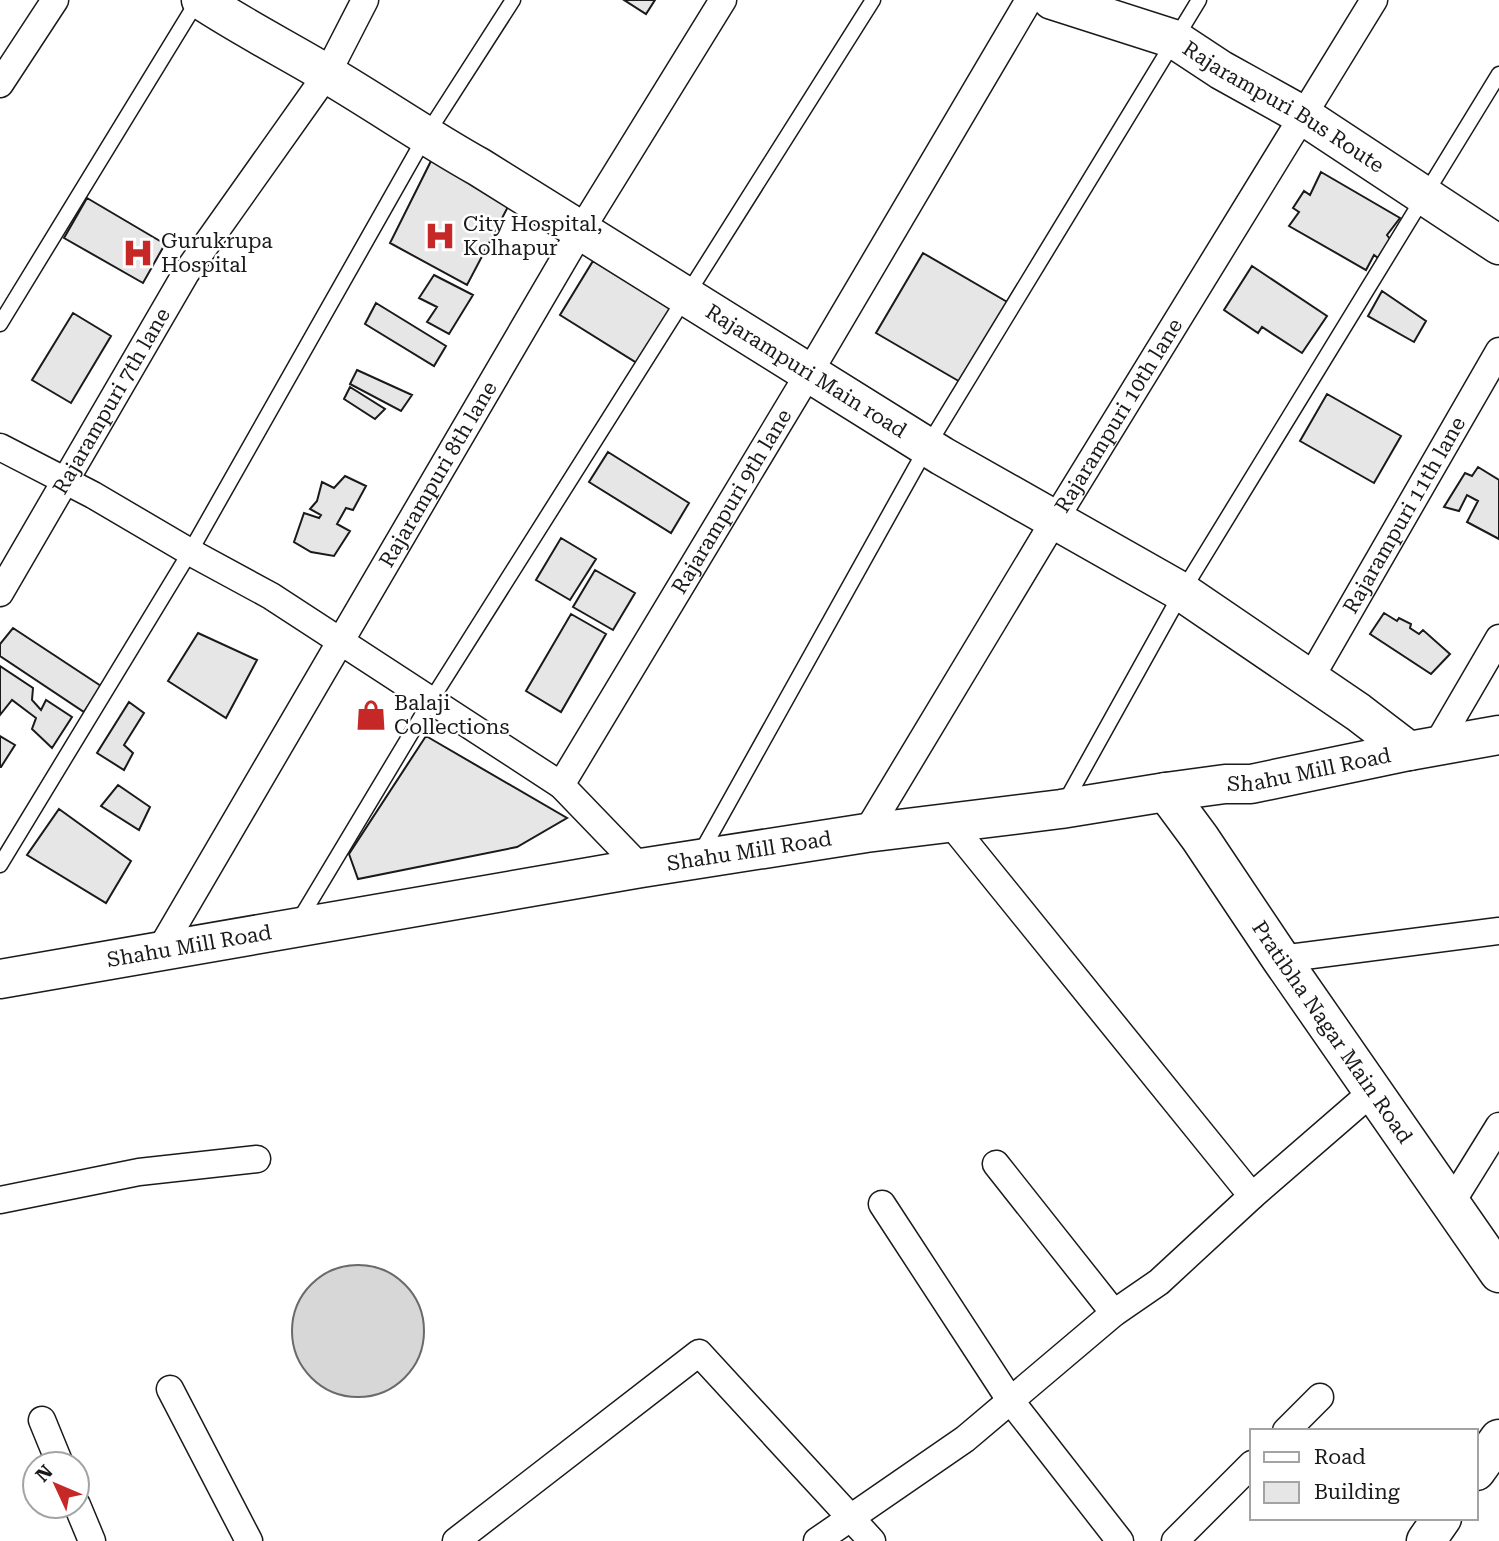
<svg xmlns="http://www.w3.org/2000/svg" width="1499" height="1541" font-family="'Roboto Serif',serif">
  <style>
    .water { fill: #d7d7d7; stroke: #6a6a6a; stroke-width: 2 }
    .building { fill: #e6e6e6; stroke: #1a1a1a; stroke-width: 2 }
    .lines { fill: none; stroke-linecap: round; stroke-linejoin: round }
    .lane-casing { stroke: #1a1a1a; stroke-width: 17 }
    .street-casing { stroke: #1a1a1a; stroke-width: 29 }
    .secondary-casing { stroke: #1a1a1a; stroke-width: 41 }
    .lane { stroke: #fff; stroke-width: 14 }
    .street { stroke: #fff; stroke-width: 26 }
    .secondary { stroke: #fff; stroke-width: 38 }
    .labels { text-anchor: middle; stroke-width: 5; stroke-linejoin: round; paint-order: stroke }
    .street-label { font-size: 21px; fill: #1a1a1a; stroke: #fff }
    .poi-label { font-size: 21px; fill: #1a1a1a; stroke: #fff; text-anchor: start }
  </style>
  <rect width="100%" height="100%" fill="#fff"/>
  <path class="water" d="M292 1331a66 66 0 1 1 132 0a66 66 0 1 1-132 0Z"/>
  <path class="building" d="M 624,0 L 655,0 L 646,14 Z
    M 433,157 L 511,201 L 467,285 L 390,243 Z
    M 1321,172 L 1400,218 L 1387,235 L 1390,239 L 1378,258 L 1374,255 L 1366,270 L 1289,226 L 1299,212 L 1293,208 L 1304,191 L 1310,195 Z
    M 87,198 L 165,244 L 143,283 L 64,238 Z
    M 923,253 L 1009,303 L 962,383 L 876,333 Z
    M 593,261 L 671,309 L 637,363 L 560,315 Z
    M 1252,266 L 1327,316 L 1302,353 L 1262,327 L 1258,333 L 1224,310 Z
    M 434,275 L 473,295 L 449,334 L 427,322 L 437,307 L 419,298 Z
    M 1382,291 L 1426,321 L 1414,342 L 1368,316 Z
    M 376,303 L 446,346 L 434,366 L 365,324 Z
    M 73,313 L 111,336 L 71,403 L 32,380 Z
    M 357,370 L 412,395 L 401,411 L 350,384 Z
    M 350,387 L 385,409 L 375,419 L 344,399 Z
    M 1327,394 L 1401,436 L 1374,483 L 1300,441 Z
    M 608,452 L 689,503 L 671,533 L 589,482 Z
    M 1478,467 L 1499,480 L 1499,539 L 1467,522 L 1478,501 L 1467,495 L 1459,511 L 1444,507 L 1465,473 L 1472,476 Z
    M 345,476 L 366,486 L 353,510 L 346,508 L 337,524 L 350,531 L 334,556 L 311,552 L 294,542 L 304,513 L 319,518 L 321,515 L 310,509 L 317,501 L 322,482 L 334,488 Z
    M 561,538 L 596,559 L 570,600 L 536,580 Z
    M 595,570 L 635,593 L 613,630 L 573,607 Z
    M 1384,613 L 1397,621 L 1399,618 L 1411,624 L 1410,628 L 1419,634 L 1423,630 L 1450,654 L 1431,674 L 1370,634 Z
    M 571,614 L 606,634 L 561,712 L 526,691 Z
    M 13,628 L 101,686 L 84,712 L 0,656 L 0,644 Z
    M 198,633 L 257,660 L 226,718 L 168,681 Z
    M 0,666 L 33,688 L 32,700 L 41,710 L 46,700 L 72,717 L 52,748 L 32,729 L 36,718 L 12,700 L 0,715 Z
    M 129,702 L 144,713 L 124,745 L 133,753 L 124,770 L 97,753 Z
    M 0,736 L 15,745 L 1,767 L 0,767 Z
    M 426,736 L 567,818 L 517,847 L 358,879 L 349,854 Z
    M 118,785 L 150,807 L 139,830 L 101,806 Z
    M 59,809 L 131,861 L 106,903 L 27,855 Z"/>
  <g class="lines">
    <defs>
      <path id="lane" d="M 0,324 L 198,0
        M 1064,804 L 1182,592 L 1499,74
        M 700,854 L 927,447 L 1199,0
        M 0,865 L 190,552 L 425,137 L 513,0
        M 298,922 L 430,702 L 873,0"/>
      <g id="street">
        <path d="M 0,84 L 55,0"/>
        <path d="M 0,447 L 93,495 L 190,552 L 271,596 L 561,785 L 641,868"/>
        <path id="s1" d="M 0,593 L 186,273 L 327,74 L 365,0"/>
        <path id="s2" d="M 1310,679 L 1499,351"/>
        <path d="M 1436,746 L 1499,638"/>
        <path id="s3" d="M 561,785 L 809,373 L 1029,0"/>
        <path d="M 950,823 L 1252,1196"/>
        <path id="s4" d="M 866,833 L 1054,521 L 1374,0"/>
        <path id="s5" d="M 160,950 L 581,230 L 723,0"/>
        <path d="M 1281,959 L 1499,931"/>
        <path d="M 996,1164 L 1114,1313"/>
        <path d="M 0,1200 L 139,1172 L 257,1159"/>
        <path d="M 882,1204 L 1010,1400 L 1120,1541"/>
        <path d="M 1450,1205 L 1499,1126"/>
        <path d="M 170,1389 L 249,1541"/>
        <path d="M 42,1420 L 60,1464"/>
        <path d="M 1286,1431 L 1320,1397"/>
        <path d="M 77,1505 L 92,1541"/>
        <path d="M 456,1541 L 699,1353 L 872,1541"/>
        <path d="M 817,1541 L 965,1439 L 1114,1313 L 1159,1282 L 1252,1196 L 1372,1092"/>
        <path d="M 1175,1541 L 1252,1464"/>
      </g>
      <g id="secondary">
        <path id="s6" d="M 201,0 C 242,27 285,49 327,74 C 378,104 427,138 479,167 L 942,456 L 1182,592 L 1358,712 L 1409,751"/>
        <path id="s7" d="M 1052,0 L 1174,39 L 1221,70 L 1302,115 L 1499,245"/>
        <path id="s8" d="M 1166,792 L 1200,838 L 1281,959 L 1499,1273"/>
        <path id="s9" d="M 0,979 L 641,868 L 866,833 L 1061,809 L 1166,792 L 1225,784 L 1251,784 L 1409,751 L 1499,735"/>
        <path d="M 1476,1471 L 1499,1439"/>
        <path d="M 1426,1541 L 1442,1518"/>
      </g>
    </defs>
    <use href="#lane" class="lane-casing"/>
    <use href="#street" class="street-casing"/>
    <use href="#secondary" class="secondary-casing"/>
    <use href="#lane" class="lane"/>
    <use href="#street" class="street"/>
    <use href="#secondary" class="secondary"/>
  </g>
  <defs>
    <symbol id="hospital-bare" viewBox="-9 -9 18 18"><path d="M-5-5h3v3.5h4V-5h3V5h-3V1.5h-4V5h-3Z" fill="#c62828" stroke="#fff" stroke-width="2.5" paint-order="stroke"/></symbol>
    <symbol id="shop-bare" viewBox="-9 -9 18 18"><path d="M-5-2.5h2.3a2.7 3.5 0 0 1 5.4 0H5L5.5 6h-11ZM-1.5-2.5h3a1.5 2.3 0 0 0-3 0Z" fill="#c62828" stroke="#fff" stroke-width="2.5" paint-order="stroke"/></symbol>
  </defs>
  <g fill-rule="evenodd">
    <use href="#hospital-bare" x="418" y="214" width="44" height="44"/>
    <use href="#hospital-bare" x="116" y="231" width="44" height="44"/>
    <use href="#shop-bare" x="349" y="693" width="44" height="44"/>
  </g>
  <g class="labels">
    <g class="street-label">
      <text dy="7" stroke="none"><textPath href="#s7" startOffset="257">Rajarampuri Bus Route</textPath></text>
      <text dy="7" stroke="none"><textPath href="#s6" startOffset="710">Rajarampuri Main road</textPath></text>
      <text dy="7" stroke="none"><textPath href="#s1" startOffset="222">Rajarampuri 7th lane</textPath></text>
      <text dy="7" stroke="none"><textPath href="#s4" startOffset="488">Rajarampuri 10th lane</textPath></text>
      <text dy="7" stroke="none"><textPath href="#s5" startOffset="551">Rajarampuri 8th lane</textPath></text>
      <text dy="7" stroke="none"><textPath href="#s3" startOffset="331">Rajarampuri 9th lane</textPath></text>
      <text dy="7" stroke="none"><textPath href="#s2" startOffset="189">Rajarampuri 11th lane</textPath></text>
      <text dy="7" stroke="none"><textPath href="#s9" startOffset="1326">Shahu Mill Road</textPath></text>
      <text dy="7" stroke="none"><textPath href="#s9" startOffset="760">Shahu Mill Road</textPath></text>
      <text dy="7" stroke="none"><textPath href="#s9" startOffset="192">Shahu Mill Road</textPath></text>
      <text dy="7" stroke="none"><textPath href="#s8" startOffset="292">Pratibha Nagar Main Road</textPath></text>
    </g>
    <g class="poi-label">
      <text x="463" y="231">City Hospital,<tspan x="463" dy="24">Kolhapur</tspan></text>
      <text x="161" y="248">Gurukrupa<tspan x="161" dy="24">Hospital</tspan></text>
      <text x="394" y="710">Balaji<tspan x="394" dy="24">Collections</tspan></text>
    </g>
  </g>
  <rect x="1250" y="1429" width="228" height="91" fill="#ffffff" stroke="#a3a3a3" stroke-width="2"/>
  <rect x="1264" y="1452" width="35" height="10" fill="#ffffff" stroke="#a3a3a3" stroke-width="2"/>
  <text x="1314" y="1464" font-size="21" fill="#1a1a1a">Road</text>
  <rect x="1264" y="1482" width="35" height="21" fill="#e6e6e6" stroke="#a3a3a3" stroke-width="2"/>
  <text x="1314" y="1499" font-size="21" fill="#1a1a1a">Building</text>
  <g transform="translate(56 1485) rotate(314)"><circle r="33" fill="#ffffff" stroke="#a3a3a3" stroke-width="2"/>
  <path d="M0-5L12 26L0 18L-12 26Z" fill="#c62828"/>
  <text y="-10" font-size="19" font-weight="bold" text-anchor="middle" fill="#1a1a1a">N</text>
  </g>
</svg>
